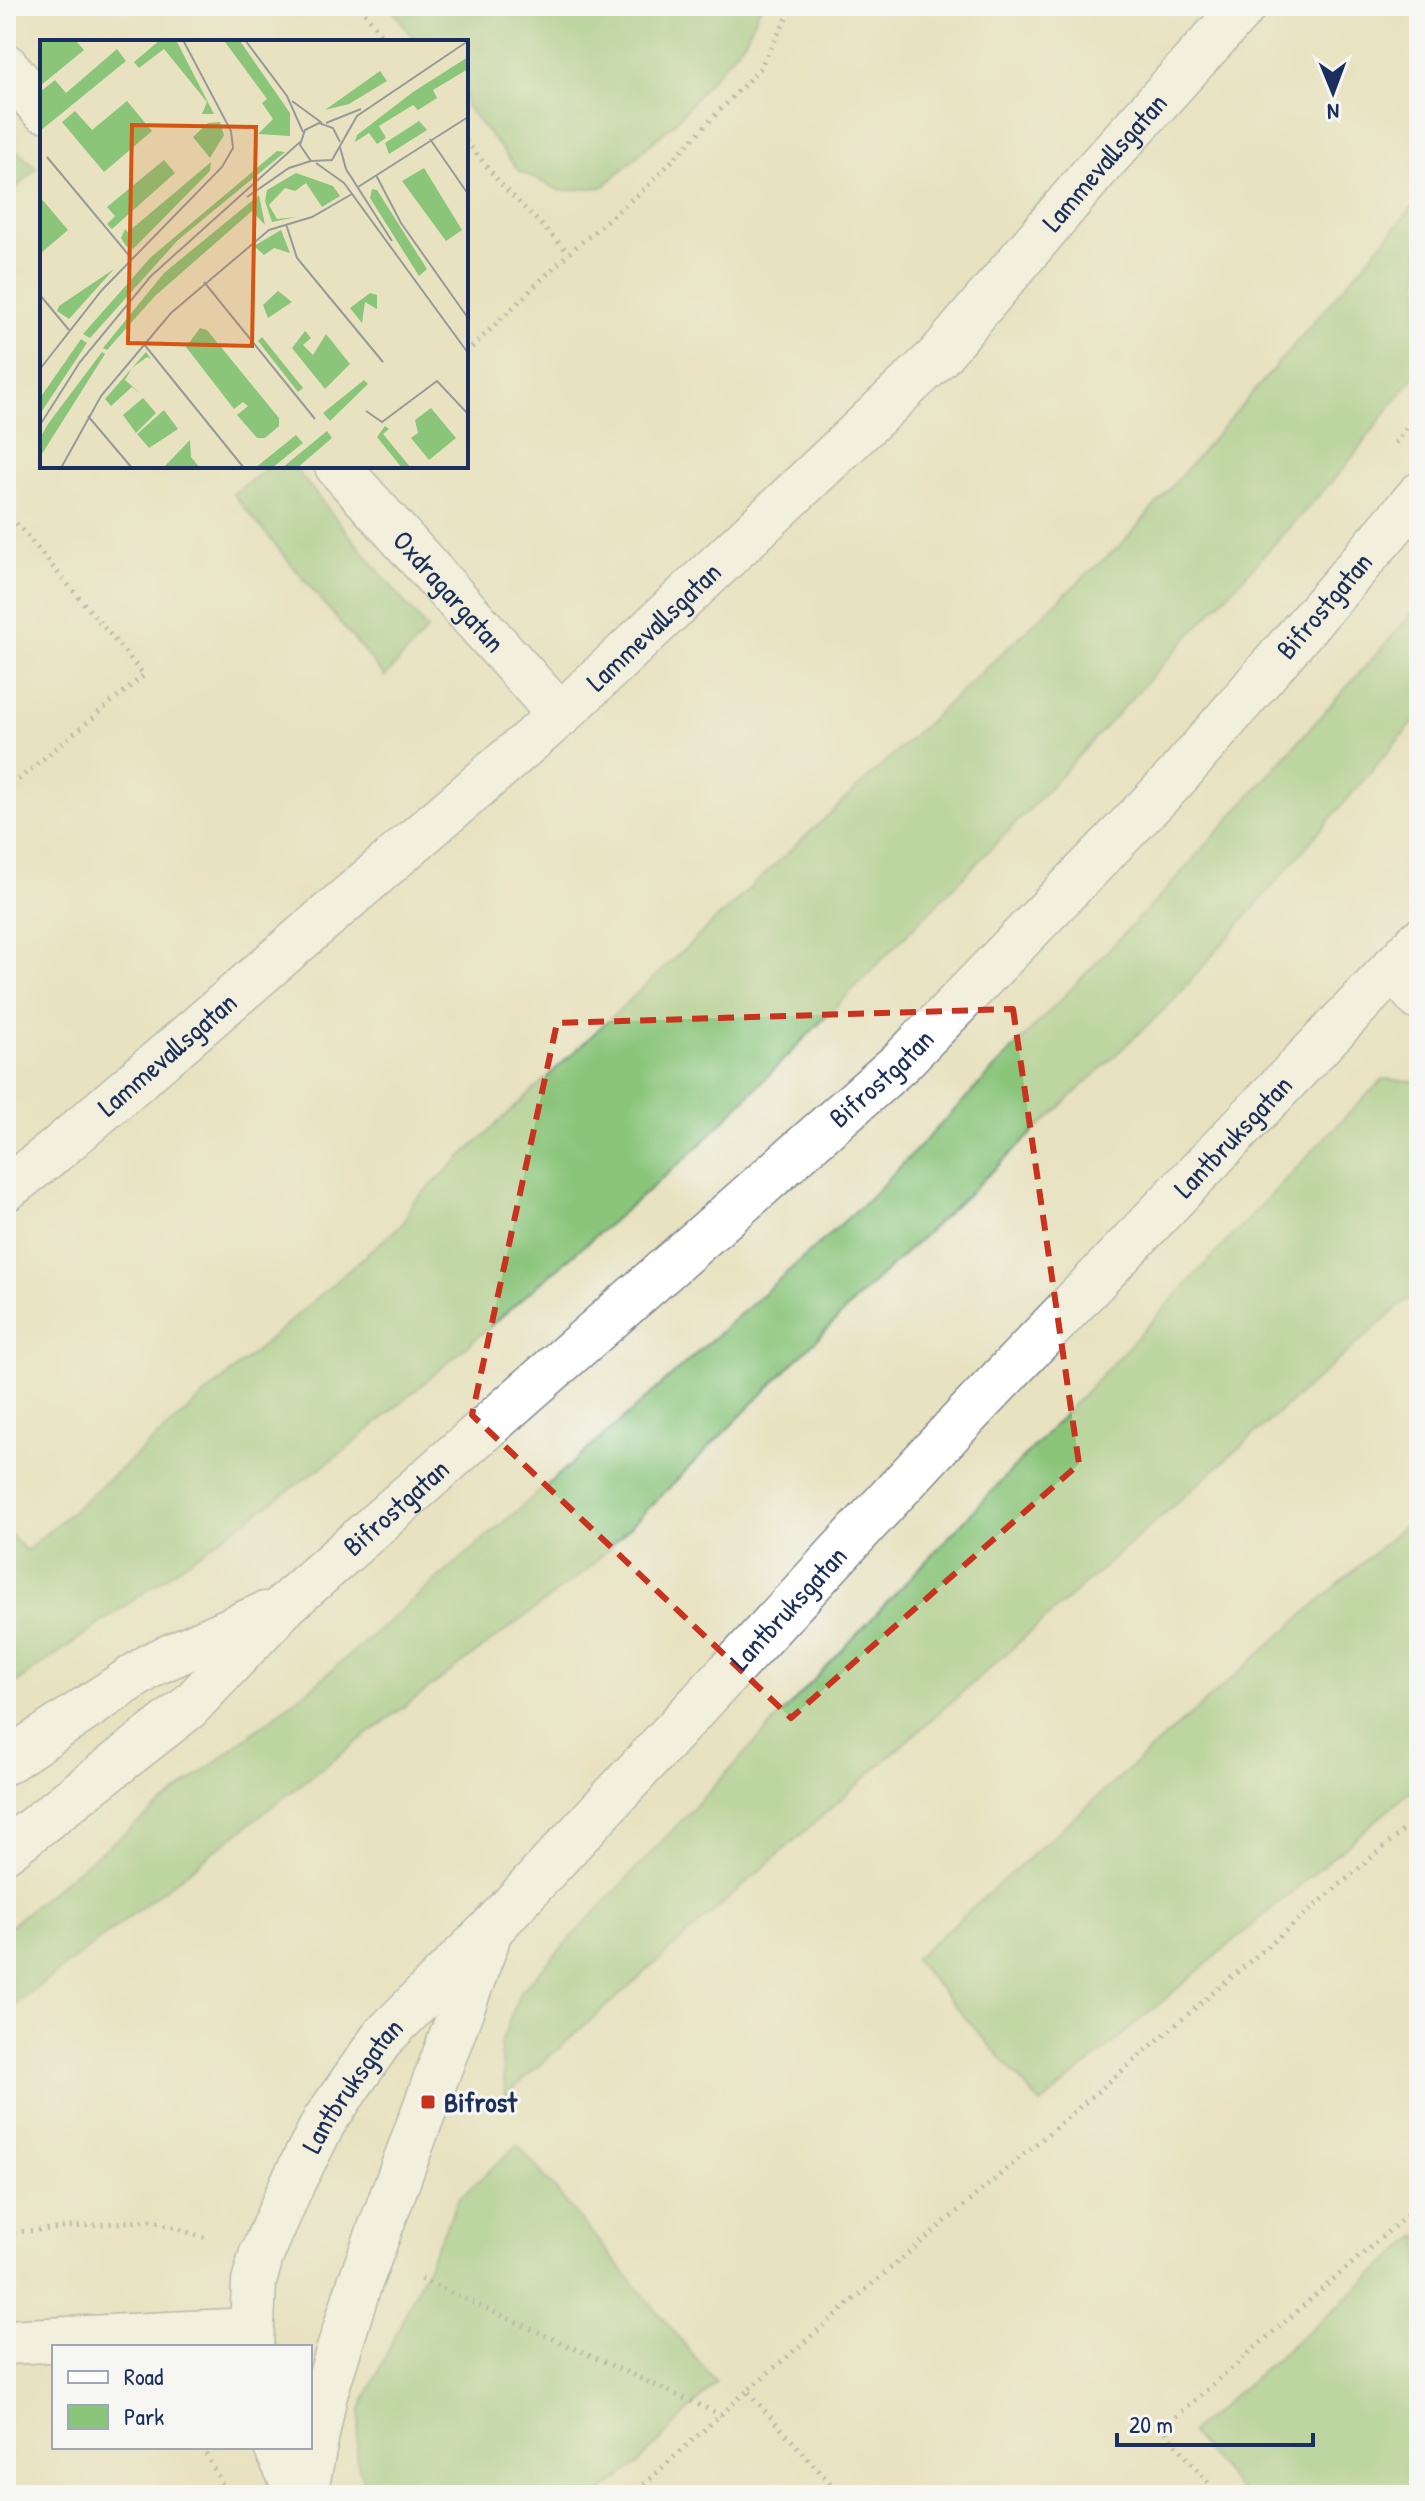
<svg xmlns="http://www.w3.org/2000/svg" width="1425" height="2501" font-family="'Patrick Hand',sans-serif">
  <style>
    .green { fill: #8ac57a; stroke: #527a6c; stroke-width: 2 }
    .lines { fill: none; stroke-linecap: round; stroke-linejoin: round }
    .minor-casing { stroke: #82888f; stroke-width: 47 }
    .major-casing { stroke: #82888f; stroke-width: 47 }
    .path { stroke: #82888f; stroke-width: 5; stroke-dasharray: 2 6; stroke-linecap: butt }
    .minor { stroke: #fff; stroke-width: 44 }
    .major { stroke: #fff; stroke-width: 44 }
    .marked { fill: none; stroke: #c8321e; stroke-width: 6; stroke-dasharray: 16 10; stroke-linejoin: round }
    .poi-dot { fill: #c8321e; stroke: #f6f6f2; stroke-width: 3 }
    .labels { text-anchor: middle; stroke-width: 6; stroke-linejoin: round; paint-order: stroke }
    .street-label { font-size: 28px; fill: #1b2f5e; stroke: #f6f6f2 }
    .poi-label { font-size: 28px; font-weight: bold; fill: #1b2f5e; stroke: #f6f6f2; text-anchor: start }
    .inset-road { fill: none; stroke: #969a99; stroke-width: 2 }
    .view { fill: #d45514; fill-opacity: 0.15; stroke: #d45514; stroke-width: 4 }
    .inset-edge { fill: none; stroke: #1b2f5e; stroke-width: 4 }
  </style>
  <rect width="100%" height="100%" fill="#f6f6f2"/>
  <filter id="ink" filterUnits="userSpaceOnUse"><feTurbulence type="fractalNoise" baseFrequency=".0125" numOctaves="2"/><feDisplacementMap in="SourceGraphic" scale="16" xChannelSelector="R" yChannelSelector="G"/><feConvolveMatrix kernelMatrix="1 2 1 2 8 2 1 2 1" color-interpolation-filters="sRGB"/></filter>
  <filter id="wash" filterUnits="userSpaceOnUse"><feTurbulence type="fractalNoise" baseFrequency=".006" numOctaves="4" result="noise"/><feDisplacementMap in="SourceGraphic" scale="32" xChannelSelector="R" yChannelSelector="G"/><feGaussianBlur stdDeviation="1.8" result="paint"/><feColorMatrix in="noise" values="0 0 0 0 0 0 0 0 0 0 0 0 0 0 0 0 0 1.4 0 .05"/><feComposite in="paint" operator="in"/></filter>
  <g filter="url(#wash)">
    <rect width="100%" height="100%" fill="#e8e2c0"/>
    <path class="green" d="M 390,6 L 761,6 L 745,40 L 676,121 L 603,187 L 561,191 L 519,171 L 466,106 L 466,42 L 416,42 Z
      M 6,141 L 37,168 L 6,198 Z
      M 1419,200 L 1419,369 L 1345,467 L 1026,813 L 694,1151 L 347,1449 L 6,1690 L 6,1529 L 26,1551 L 404,1222 L 412,1203 L 1089,572 L 1122,544 Z
      M 270,466 L 293,466 L 427,630 L 385,677 L 233,494 Z
      M 1419,606 L 1419,716 L 1174,1000 L 867,1289 L 587,1570 L 313,1775 L 6,2012 L 6,1930 L 61,1883 L 318,1682 L 613,1428 L 870,1198 L 1167,889 Z
      M 1383,1079 L 1419,1082 L 1419,1289 L 506,2095 L 500,2045 L 520,1992 L 1334,1128 Z
      M 1419,1513 L 1419,1784 L 1041,2104 L 914,1959 Z
      M 518,2145 L 716,2382 L 639,2463 L 598,2495 L 367,2495 L 356,2457 L 361,2409 L 459,2198 Z
      M 1419,2235 L 1419,2495 L 1244,2495 L 1190,2433 Z"/>
  </g>
  <g filter="url(#ink)">
    <g class="lines">
      <defs>
        <g id="minor">
          <path d="M 6,66 L 42,109"/>
          <path id="s1" d="M 337,466 L 560,715"/>
          <path d="M 1393,968 L 1419,998"/>
          <path id="s2" d="M 6,1189 L 56,1150 L 560,715 L 939,356 L 1095,171 L 1244,6"/>
          <path d="M 6,2342 L 251,2330"/>
          <path id="s3" d="M 251,2347 L 254,2282 L 261,2256 L 292,2184 L 325,2120 L 383,2037 L 492,1928 L 947,1436 L 1419,941"/>
          <path d="M 276,2447 L 299,2495"/>
          <path d="M 305,2495 L 325,2394 L 358,2288 L 487,1941"/>
        </g>
        <g id="major">
          <path d="M 6,1762 L 153,1664 L 265,1614"/>
          <path id="s4" d="M 6,1850 L 188,1708 L 285,1605 L 902,1061 L 1174,780 L 1419,495"/>
        </g>
      </defs>
      <use href="#minor" class="minor-casing"/>
      <use href="#major" class="major-casing"/>
      <path class="path" d="M 360,6 L 386,42
        M 466,141 L 501,184 L 569,253
        M 466,353 L 569,253 L 652,182 L 760,68 L 789,14 L 788,6
        M 1395,443 L 1419,412
        M 6,511 L 144,675 L 6,790
        M 6,2233 L 151,2220 L 209,2239
        M 421,2279 L 721,2415
        M 202,2447 L 228,2495
        M 632,2495 L 747,2391
        M 841,2495 L 747,2391 L 1419,1817
        M 1218,2495 L 1163,2428 L 1419,2205"/>
      <use href="#minor" class="minor"/>
      <use href="#major" class="major"/>
    </g>
  </g>
  <path d="M0 0H1425V2501H0ZM 1013,1009 L 1079,1464 L 791,1718 L 472,1415 L 557,1023 Z" fill="#e8e2c0" fill-opacity=".55" fill-rule="evenodd"/>
  <path class="marked" d="M 1013,1009 L 1079,1464 L 791,1718 L 472,1415 L 557,1023 Z"/>
  <rect class="poi-dot" x="420" y="2094" width="16" height="16" rx="4"/>
  <g class="labels">
    <g class="street-label">
      <text dy="10" stroke="none"><textPath href="#s2" startOffset="1506">Lammevallsgatan</textPath></text>
      <text dy="10" stroke="none"><textPath href="#s1" startOffset="168">Oxdragargatan</textPath></text>
      <text dy="10" stroke="none"><textPath href="#s4" startOffset="1816">Bifrostgatan</textPath></text>
      <text dy="10" stroke="none"><textPath href="#s2" startOffset="858">Lammevallsgatan</textPath></text>
      <text dy="10" stroke="none"><textPath href="#s2" startOffset="210">Lammevallsgatan</textPath></text>
      <text dy="10" stroke="none"><textPath href="#s4" startOffset="1168">Bifrostgatan</textPath></text>
      <text dy="10" stroke="none"><textPath href="#s3" startOffset="1582">Lantbruksgatan</textPath></text>
      <text dy="10" stroke="none"><textPath href="#s4" startOffset="520">Bifrostgatan</textPath></text>
      <text dy="10" stroke="none"><textPath href="#s3" startOffset="934">Lantbruksgatan</textPath></text>
      <text dy="10" stroke="none"><textPath href="#s3" startOffset="286">Lantbruksgatan</textPath></text>
    </g>
    <g class="poi-label">
      <text x="444" y="2112">Bifrost</text>
    </g>
  </g>
  <g transform="translate(40 40)">
    <rect width="428" height="428" fill="#e8e2c0"/>
    <path d="M 0,0 L 35,0 L 44,10 L 0,46 ZM 120,0 L 136,0 L 174,74 L 162,74 L 167,62 L 124,9 L 99,28 L 94,22 ZM 200,1 L 250,73 L 250,96 L 218,94 L 233,79 L 222,63 L 227,59 L 185,2 ZM 77,9 L 86,21 L 0,91 L 0,52 L 15,40 L 26,53 ZM 428,17 L 428,29 L 393,50 L 397,58 L 378,70 L 373,65 L 339,86 L 346,98 L 337,104 L 329,93 L 315,102 L 317,95 L 373,52 ZM 340,31 L 347,41 L 309,64 L 285,70 ZM 87,61 L 112,91 L 64,132 L 22,82 L 35,71 L 52,90 ZM 379,81 L 387,90 L 349,114 L 345,103 ZM 180,82 L 184,95 L 170,118 L 153,97 L 168,83 ZM 237,111 L 245,112 L 138,200 L 50,298 L 43,294 L 111,217 ZM 124,120 L 135,133 L 72,189 L 67,184 L 75,176 L 67,167 ZM 171,122 L 170,131 L 97,205 L 93,209 L 86,206 L 81,198 L 85,189 L 88,192 ZM 384,128 L 422,190 L 406,201 L 362,141 ZM 256,133 L 293,146 L 300,156 L 282,167 L 266,143 L 255,151 L 245,148 L 229,165 L 237,179 L 256,177 L 232,182 L 225,161 L 227,150 ZM 332,149 L 337,150 L 387,229 L 379,236 L 330,158 ZM 219,155 L 225,185 L 212,171 L 115,256 L 67,310 L 63,308 L 124,233 ZM 0,157 L 28,190 L 1,213 L 0,212 ZM 241,190 L 250,213 L 234,208 L 224,215 L 214,206 ZM 74,229 L 29,279 L 17,271 L 19,266 ZM 238,251 L 252,262 L 228,278 L 223,265 ZM 330,253 L 337,255 L 337,269 L 325,262 L 322,283 L 310,268 ZM 160,288 L 167,290 L 239,378 L 239,386 L 225,398 L 217,398 L 197,375 L 208,366 L 203,362 L 194,369 L 146,307 ZM 265,291 L 271,298 L 263,305 L 273,315 L 286,294 L 310,324 L 285,349 L 252,308 ZM 222,297 L 263,348 L 258,352 L 218,301 ZM 41,299 L 47,303 L 0,374 L 0,358 ZM 62,312 L 65,314 L 0,417 L 0,398 L 8,384 ZM 106,312 L 111,319 L 107,317 L 92,328 L 85,340 L 101,354 L 92,347 L 71,366 L 65,359 ZM 324,340 L 328,344 L 290,381 L 283,373 ZM 103,358 L 116,373 L 96,393 L 83,375 ZM 391,368 L 416,398 L 389,420 L 371,398 L 378,393 L 375,380 ZM 124,370 L 138,389 L 109,408 L 97,394 ZM 345,386 L 349,389 L 343,394 L 371,428 L 362,428 L 337,397 ZM 287,391 L 292,398 L 257,428 L 242,428 ZM 256,395 L 263,403 L 232,428 L 215,428 ZM 150,400 L 151,417 L 160,428 L 123,428 Z" fill="#8ac57a"/>
    <path class="inset-road" d="M 205,0 L 247,56 L 263,92M 252,61 L 282,83M 286,83 L 321,69M 390,99 L 428,154M 300,102 L 293,88 L 279,83 L 265,90 L 260,105 L 271,121 L 292,120 L 317,76 L 428,1M 300,107 L 306,129 L 352,201M 7,117 L 92,219M 276,123 L 304,143 L 428,313M 336,135 L 361,183 L 428,278M 318,147 L 428,77M 207,157 L 249,128 L 271,121M 246,184 L 257,218 L 343,322M 164,242 L 275,379M 0,255 L 29,290M 103,303 L 204,428M 0,329 L 62,250 L 182,127 L 193,108 L 191,91 L 143,0M 326,371 L 342,382 L 397,341 L 428,374M 48,376 L 92,428M 0,385 L 40,322 L 111,236 L 260,102M 21,428 L 61,356 L 131,273 L 229,190 L 272,177 L 312,154"/>
    <path class="view" d="M 92,85 L 216,87 L 212,306 L 88,303 Z"/>
    <rect width="428" height="428" class="inset-edge"/>
  </g>
  <rect width="1425" height="2501" fill="none" stroke="#f6f6f2" stroke-width="32"/>
  <rect x="52" y="2345" width="260" height="104" fill="#f6f6f2" stroke="#9ea6b7" stroke-width="2"/>
  <rect x="68" y="2371" width="40" height="12" fill="#ffffff" stroke="#9ea6b7" stroke-width="2"/>
  <text x="124" y="2385" font-size="24" fill="#1b2f5e">Road</text>
  <rect x="68" y="2405" width="40" height="24" fill="#8ac57a" stroke="#9ea6b7" stroke-width="2"/>
  <text x="124" y="2425" font-size="24" fill="#1b2f5e">Park</text>
  <g transform="translate(1333 92) rotate(179)" stroke="#f6f6f2" stroke-width="6" paint-order="stroke">
  <path d="M0-6L14 30L0 20L-14 30Z" fill="#1b2f5e"/>
  <text y="-12" font-size="22" font-weight="bold" text-anchor="middle" fill="#1b2f5e">N</text>
  </g>
  <path d="M1117 2433v12h196v-12" fill="none" stroke="#1b2f5e" stroke-width="4"/>
  <text x="1129" y="2433" font-size="24" fill="#1b2f5e" stroke="#f6f6f2" stroke-width="6" paint-order="stroke">20 m</text>
</svg>
